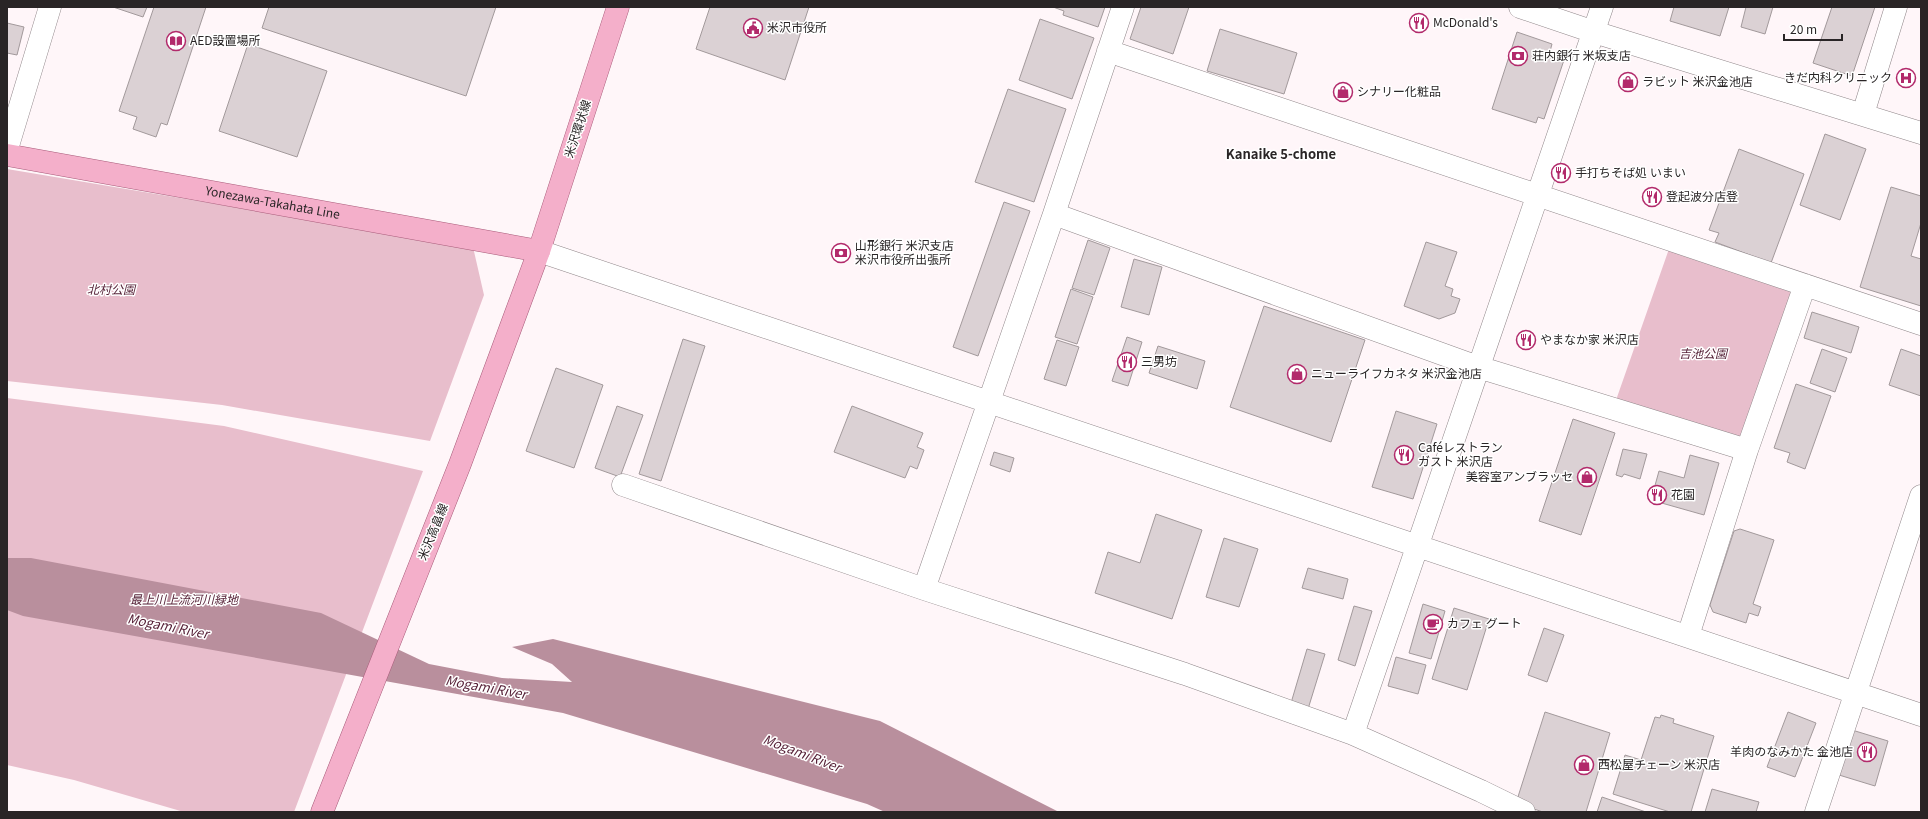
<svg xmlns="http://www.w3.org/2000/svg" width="1928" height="819" font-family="Georgia,'Noto Sans JP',serif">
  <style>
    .green { fill: #e8becc }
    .water { fill: #b98f9d }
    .building { fill: #dbd1d4; stroke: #a2999b }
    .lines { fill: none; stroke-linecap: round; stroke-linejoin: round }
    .minor-casing { stroke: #90878a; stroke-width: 23 }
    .major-casing { stroke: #a85c7a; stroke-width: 23 }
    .minor { stroke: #fff; stroke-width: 22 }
    .major { stroke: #f4afca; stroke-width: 22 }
    .labels { text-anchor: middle; stroke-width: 3; stroke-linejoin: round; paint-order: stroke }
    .poi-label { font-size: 12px; fill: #292526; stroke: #fff; text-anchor: start }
    .street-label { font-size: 12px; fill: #292526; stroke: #fff }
    .park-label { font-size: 12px; font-style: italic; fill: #531e34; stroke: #fff }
    .neighbourhood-label { font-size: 13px; font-weight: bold; fill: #292526; stroke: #fff }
    .water-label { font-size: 13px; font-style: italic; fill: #541e35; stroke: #fff }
  </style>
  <rect width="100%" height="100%" fill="#fff6f9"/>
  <path class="green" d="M 7,169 L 473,247 L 484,295 L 430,441 L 222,405 L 7,381 Z
    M 1670,246 L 1796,289 L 1743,445 L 1615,403 Z
    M 7,398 L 224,426 L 423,471 L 294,812 L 184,812 L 74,780 L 7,765 Z"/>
  <path class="water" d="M 7,558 L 31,558 L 321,613 L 429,664 L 502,678 L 572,682 L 552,664 L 512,647 L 553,639 L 880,721 L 1059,812 L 885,812 L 867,804 L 563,713 L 23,616 L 7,610 Z"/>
  <path class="building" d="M 113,7 L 147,7 L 143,17 Z
    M 154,7 L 206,7 L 167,125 L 161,123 L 156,137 L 133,129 L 137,117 L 119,111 Z
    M 269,7 L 496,7 L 466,96 L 262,28 Z
    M 710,7 L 809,7 L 785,80 L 696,49 Z
    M 1053,7 L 1105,7 L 1098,27 L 1063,15 L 1064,11 Z
    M 1141,7 L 1189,7 L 1173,54 L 1130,39 Z
    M 1674,7 L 1729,7 L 1720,36 L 1670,21 Z
    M 1746,7 L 1773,7 L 1765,34 L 1741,27 Z
    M 1832,7 L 1875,7 L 1852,76 L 1813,63 Z
    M 1040,19 L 1094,38 L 1072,99 L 1019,80 Z
    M 7,23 L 24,27 L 17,55 L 7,53 Z
    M 1220,29 L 1297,53 L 1284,94 L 1207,71 Z
    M 1517,32 L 1552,44 L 1549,55 L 1564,60 L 1544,119 L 1538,117 L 1536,123 L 1492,109 Z
    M 248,44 L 327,71 L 297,157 L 219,131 Z
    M 1008,89 L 1066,109 L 1034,202 L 975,182 Z
    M 1825,134 L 1866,149 L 1840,220 L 1800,205 Z
    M 1739,149 L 1804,174 L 1771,263 L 1715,242 L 1719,233 L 1709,230 Z
    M 1891,187 L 1921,196 L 1921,223 L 1911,256 L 1921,259 L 1921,306 L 1860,287 Z
    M 1004,202 L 1030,211 L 978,356 L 953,347 Z
    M 1088,240 L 1110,248 L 1094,295 L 1072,288 Z
    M 1426,242 L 1457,252 L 1445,286 L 1453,289 L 1451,296 L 1460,299 L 1455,313 L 1439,319 L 1404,306 Z
    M 1134,259 L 1162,267 L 1149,315 L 1121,307 Z
    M 1071,289 L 1093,297 L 1077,344 L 1055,337 Z
    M 1264,306 L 1365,340 L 1331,442 L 1230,407 Z
    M 1812,312 L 1859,327 L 1851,353 L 1804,338 Z
    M 1127,337 L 1142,342 L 1128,386 L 1112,381 Z
    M 683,339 L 705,346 L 661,481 L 639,474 Z
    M 1057,340 L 1079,347 L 1066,386 L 1044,379 Z
    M 1158,346 L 1205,361 L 1197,389 L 1149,373 Z
    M 1822,349 L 1847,358 L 1835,392 L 1810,383 Z
    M 1901,349 L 1921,356 L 1921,396 L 1889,385 Z
    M 556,368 L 603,385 L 574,468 L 526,451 Z
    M 1796,384 L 1831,396 L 1805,469 L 1787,462 L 1790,453 L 1774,448 Z
    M 617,406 L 643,415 L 620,477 L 595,468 Z
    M 852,406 L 923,433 L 917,447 L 924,450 L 917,469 L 910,466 L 905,478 L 834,452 Z
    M 1396,411 L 1437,424 L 1413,499 L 1372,487 Z
    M 1573,419 L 1615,433 L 1581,535 L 1539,521 Z
    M 1623,449 L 1647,454 L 1640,479 L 1624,474 L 1622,477 L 1616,475 Z
    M 994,452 L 1014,458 L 1010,472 L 990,465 Z
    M 1690,455 L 1719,463 L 1704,515 L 1651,500 L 1659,471 L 1684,478 Z
    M 1156,514 L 1202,530 L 1172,619 L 1095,593 L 1108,552 L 1140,563 Z
    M 1740,529 L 1774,540 L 1753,604 L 1761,607 L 1758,616 L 1749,613 L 1746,623 L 1713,612 L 1710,605 L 1734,531 Z
    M 1224,538 L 1258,549 L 1239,607 L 1206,597 Z
    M 1308,568 L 1348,579 L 1343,599 L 1302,588 Z
    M 1423,604 L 1445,611 L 1431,659 L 1409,653 Z
    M 1354,606 L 1372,611 L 1355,666 L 1338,660 Z
    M 1454,608 L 1489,619 L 1467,690 L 1432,679 Z
    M 1544,628 L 1564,635 L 1547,682 L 1528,675 Z
    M 1307,649 L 1325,654 L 1308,709 L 1291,703 Z
    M 1396,657 L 1426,665 L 1418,694 L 1388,686 Z
    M 1545,712 L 1610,733 L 1586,812 L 1543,812 L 1516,803 Z
    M 1788,712 L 1816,723 L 1795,777 L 1767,767 Z
    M 1661,715 L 1674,719 L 1673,723 L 1714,736 L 1691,812 L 1670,812 L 1613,794 L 1625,755 L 1641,760 L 1655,717 L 1660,718 Z
    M 1852,730 L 1888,741 L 1875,786 L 1839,775 Z
    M 1712,789 L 1759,802 L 1756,812 L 1705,812 Z
    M 1602,797 L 1646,812 L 1597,812 Z"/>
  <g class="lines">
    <defs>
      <path id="minor" d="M 1520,7 L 1594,32 L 1921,133
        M 1108,51 L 1921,324
        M 1863,114 L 1896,7
        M 7,149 L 50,7
        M 1054,214 L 1478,367 L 1747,450
        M 539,251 L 1921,715
        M 623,485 L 924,589 L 1185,674 L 1353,734 L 1481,791 L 1524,812
        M 924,589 L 1054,214 L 1123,7
        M 1688,636 L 1747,450 L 1805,285
        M 1353,734 L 1602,7
        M 1816,812 L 1921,496"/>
      <g id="major">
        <path id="s1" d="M 7,155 L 539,251"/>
        <path d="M 322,812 L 460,464 L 539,251 L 618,7"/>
      </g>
    </defs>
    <use href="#minor" class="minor-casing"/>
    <use href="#major" class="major-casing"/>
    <use href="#minor" class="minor"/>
    <use href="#major" class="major"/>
  </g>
  <defs>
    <symbol id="restaurant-ring" viewBox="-11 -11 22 22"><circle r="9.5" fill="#fff" stroke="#b22a6b" stroke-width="1.5"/><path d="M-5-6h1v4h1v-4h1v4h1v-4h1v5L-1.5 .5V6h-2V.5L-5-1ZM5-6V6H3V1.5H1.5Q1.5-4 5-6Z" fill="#b22a6b"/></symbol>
    <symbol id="civic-ring" viewBox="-11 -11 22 22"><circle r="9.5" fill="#fff" stroke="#b22a6b" stroke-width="1.5"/><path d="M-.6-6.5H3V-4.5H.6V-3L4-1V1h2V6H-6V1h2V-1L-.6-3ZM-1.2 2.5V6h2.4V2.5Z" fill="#b22a6b"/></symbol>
    <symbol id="library-ring" viewBox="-11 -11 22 22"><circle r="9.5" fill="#fff" stroke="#b22a6b" stroke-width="1.5"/><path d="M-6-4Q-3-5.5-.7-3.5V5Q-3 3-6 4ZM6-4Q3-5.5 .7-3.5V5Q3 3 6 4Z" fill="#b22a6b"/></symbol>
    <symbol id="bank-ring" viewBox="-11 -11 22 22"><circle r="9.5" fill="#fff" stroke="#b22a6b" stroke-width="1.5"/><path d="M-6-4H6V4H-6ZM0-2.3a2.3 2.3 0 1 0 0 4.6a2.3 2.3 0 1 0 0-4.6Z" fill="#b22a6b"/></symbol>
    <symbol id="hospital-ring" viewBox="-11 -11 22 22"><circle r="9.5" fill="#fff" stroke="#b22a6b" stroke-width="1.5"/><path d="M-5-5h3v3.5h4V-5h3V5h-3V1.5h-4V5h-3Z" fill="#b22a6b"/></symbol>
    <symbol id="shop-ring" viewBox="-11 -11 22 22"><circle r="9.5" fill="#fff" stroke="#b22a6b" stroke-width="1.5"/><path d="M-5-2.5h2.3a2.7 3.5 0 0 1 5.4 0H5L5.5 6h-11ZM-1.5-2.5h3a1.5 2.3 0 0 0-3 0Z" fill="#b22a6b"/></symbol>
    <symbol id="cafe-ring" viewBox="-11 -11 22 22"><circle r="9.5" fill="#fff" stroke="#b22a6b" stroke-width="1.5"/><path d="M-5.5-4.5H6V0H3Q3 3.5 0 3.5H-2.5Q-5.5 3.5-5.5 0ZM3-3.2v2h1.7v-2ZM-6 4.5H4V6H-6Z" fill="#b22a6b"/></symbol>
  </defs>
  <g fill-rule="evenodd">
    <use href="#restaurant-ring" x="1408" y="12" width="22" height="22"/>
    <use href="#civic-ring" x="742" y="17" width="22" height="22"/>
    <use href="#library-ring" x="165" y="30" width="22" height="22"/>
    <use href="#bank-ring" x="1507" y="45" width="22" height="22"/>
    <use href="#hospital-ring" x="1895" y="67" width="22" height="22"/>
    <use href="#shop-ring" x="1617" y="71" width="22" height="22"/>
    <use href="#shop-ring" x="1332" y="81" width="22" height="22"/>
    <use href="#restaurant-ring" x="1550" y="162" width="22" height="22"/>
    <use href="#restaurant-ring" x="1641" y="186" width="22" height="22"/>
    <use href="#bank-ring" x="830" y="242" width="22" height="22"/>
    <use href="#restaurant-ring" x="1515" y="329" width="22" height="22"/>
    <use href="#restaurant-ring" x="1116" y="351" width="22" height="22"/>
    <use href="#shop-ring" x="1286" y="363" width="22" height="22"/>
    <use href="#restaurant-ring" x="1393" y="444" width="22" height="22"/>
    <use href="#shop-ring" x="1576" y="466" width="22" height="22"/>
    <use href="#restaurant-ring" x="1646" y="484" width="22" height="22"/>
    <use href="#cafe-ring" x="1422" y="613" width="22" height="22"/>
    <use href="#restaurant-ring" x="1856" y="741" width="22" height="22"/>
    <use href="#shop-ring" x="1573" y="754" width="22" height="22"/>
  </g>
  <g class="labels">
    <g class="poi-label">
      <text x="1433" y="27">McDonald's</text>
      <text x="767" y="32">米沢市役所</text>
      <text x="190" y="45">AED設置場所</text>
      <text x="1532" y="60">荘内銀行 米坂支店</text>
      <text x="1892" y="82" text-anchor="end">きだ内科クリニック</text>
      <text x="1642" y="86">ラビット 米沢金池店</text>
      <text x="1357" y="96">シナリー化粧品</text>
      <text x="1575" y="177">手打ちそば処 いまい</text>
      <text x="1666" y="201">登起波分店登</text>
      <text x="855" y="250">山形銀行 米沢支店<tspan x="855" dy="14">米沢市役所出張所</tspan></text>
      <text x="1540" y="344">やまなか家 米沢店</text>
      <text x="1141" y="366">三男坊</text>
      <text x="1311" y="378">ニューライフカネタ 米沢金池店</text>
      <text x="1418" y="452">Caféレストラン<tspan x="1418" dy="14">ガスト 米沢店</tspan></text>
      <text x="1573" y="481" text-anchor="end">美容室アンブラッセ</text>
      <text x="1671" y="499">花園</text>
      <text x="1447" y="628">カフェ グート</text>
      <text x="1853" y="756" text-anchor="end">羊肉のなみかた 金池店</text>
      <text x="1598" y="769">西松屋チェーン 米沢店</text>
    </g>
    <g class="street-label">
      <text transform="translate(578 129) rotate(-72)" y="4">米沢環状線</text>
      <text dy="4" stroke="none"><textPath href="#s1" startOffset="270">Yonezawa-Takahata Line</textPath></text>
      <text transform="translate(433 532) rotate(-68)" y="4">米沢高畠線</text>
    </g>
    <g class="park-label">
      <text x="111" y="294">北村公園</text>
      <text x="1703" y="358">吉池公園</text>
      <text x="184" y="604">最上川上流河川緑地</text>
    </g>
    <g class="neighbourhood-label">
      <text x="1281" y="159">Kanaike 5-chome</text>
    </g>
    <g class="water-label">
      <text transform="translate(168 626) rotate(11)" y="5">Mogami River</text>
      <text transform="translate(486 687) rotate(10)" y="5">Mogami River</text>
      <text transform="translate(802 753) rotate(21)" y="5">Mogami River</text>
    </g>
  </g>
  <rect width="1928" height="819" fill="none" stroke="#292526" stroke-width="16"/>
  <path d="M1784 34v6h58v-6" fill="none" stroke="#292526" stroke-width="2"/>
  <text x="1790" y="34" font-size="12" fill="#292526" stroke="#ffffff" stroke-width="3" paint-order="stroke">20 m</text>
</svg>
